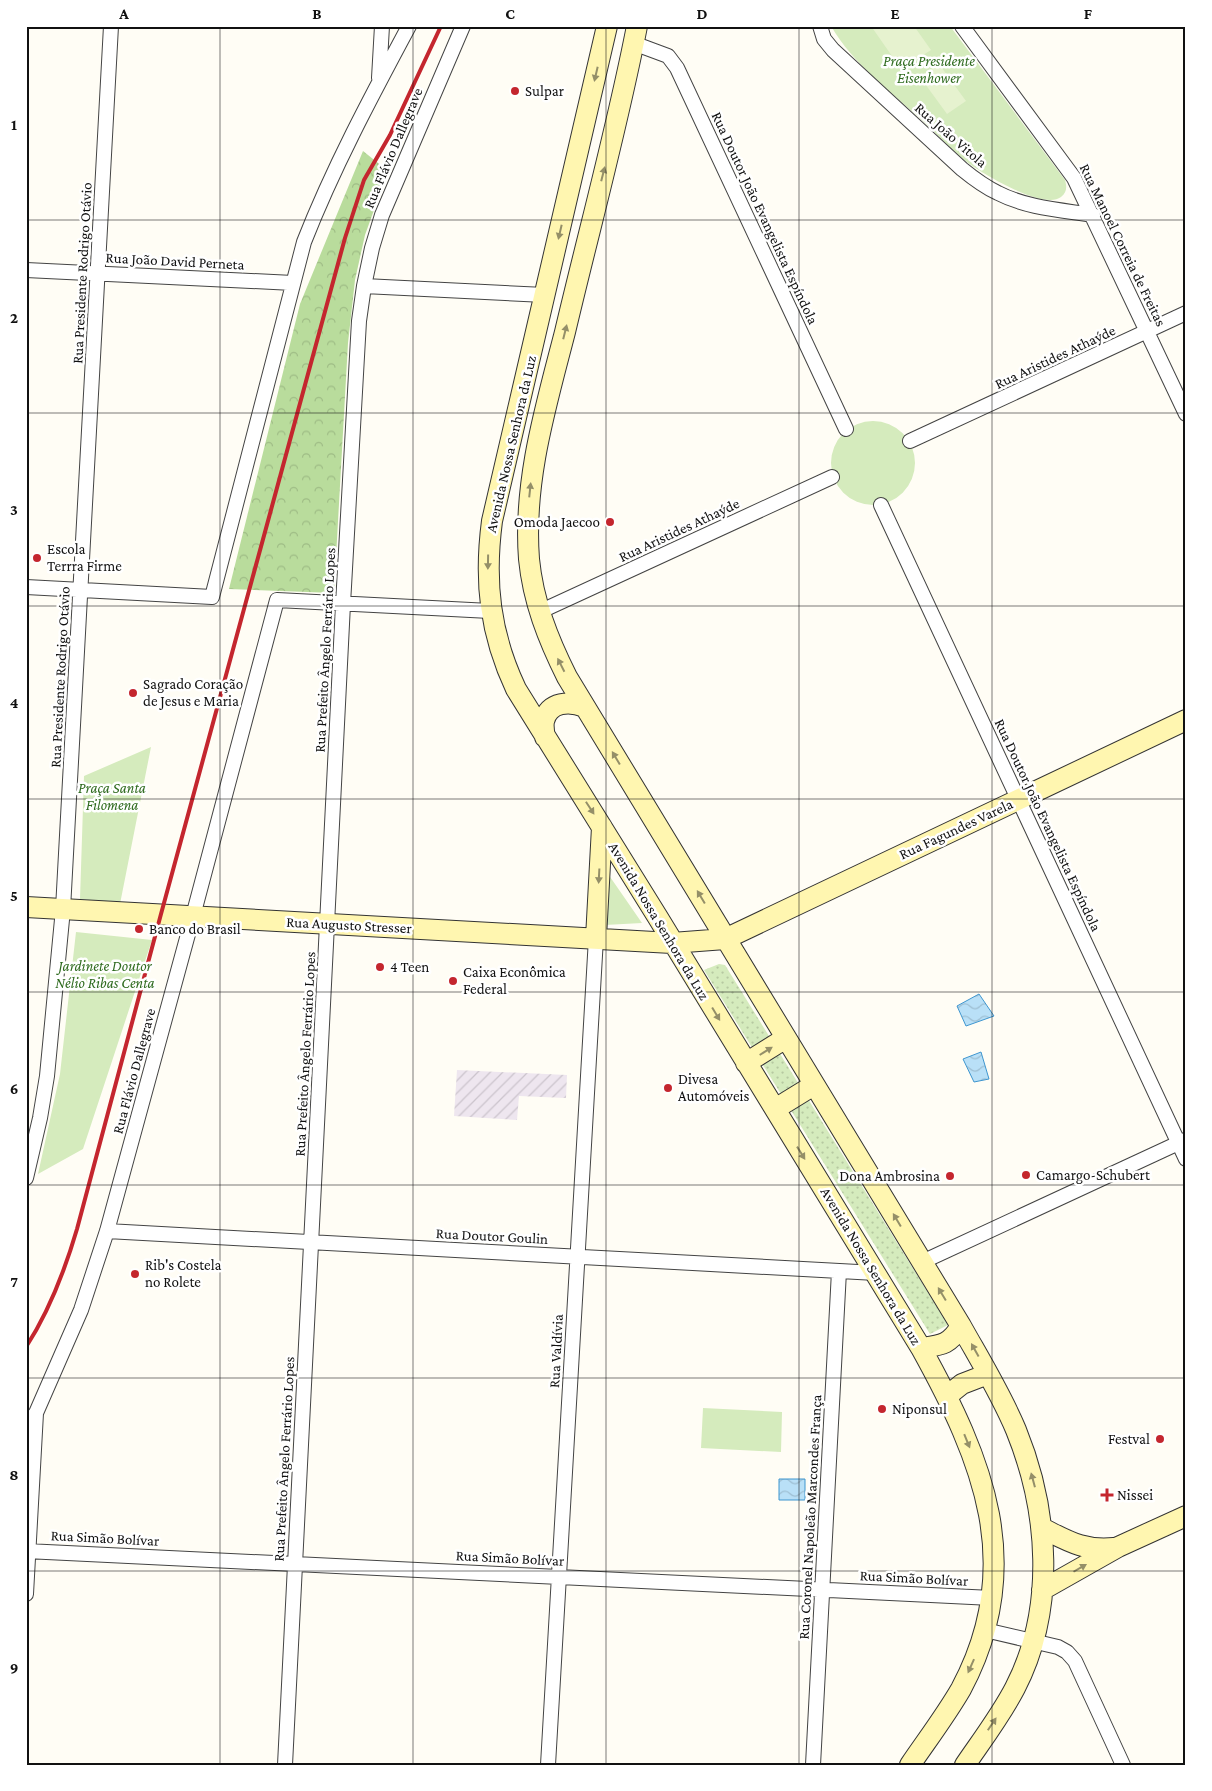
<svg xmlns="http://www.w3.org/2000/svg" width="1212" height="1791" font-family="'Crimson Pro',serif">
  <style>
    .industrial { fill: url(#industrial-furrows) }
    .grass { fill: url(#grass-dots) }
    .forest { fill: url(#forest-crowns) }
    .park { fill: #d5ebbd }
    .pitch { fill: #e6f2cf }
    .water { fill: url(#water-waves); stroke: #3f96cf }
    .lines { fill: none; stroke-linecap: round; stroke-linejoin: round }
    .street-casing { stroke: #444; stroke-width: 16 }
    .secondary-casing { stroke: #333; stroke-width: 22 }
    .street { stroke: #fff; stroke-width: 14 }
    .secondary { stroke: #fff6b0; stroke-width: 20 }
    .rail { stroke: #c4262e; stroke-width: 4 }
    .oneway { fill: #948f68 }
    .grid { fill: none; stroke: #111; stroke-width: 1; stroke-opacity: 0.55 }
    .poi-dot { fill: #c4262e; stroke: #fff; stroke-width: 2 }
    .labels { text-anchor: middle; stroke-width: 5; stroke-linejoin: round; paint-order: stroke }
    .park-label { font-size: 15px; font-style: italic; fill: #2f6b1f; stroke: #fff }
    .poi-label { font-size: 15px; fill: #111; stroke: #fff; text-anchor: start }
    .street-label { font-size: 15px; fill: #111; stroke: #fff }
    .neatline { fill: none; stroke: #111; stroke-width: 2 }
    .grid-label { font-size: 16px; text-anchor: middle; font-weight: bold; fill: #111 }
  </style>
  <defs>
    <pattern id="industrial-furrows" width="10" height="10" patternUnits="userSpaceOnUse" patternTransform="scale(1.25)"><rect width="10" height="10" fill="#eee6ef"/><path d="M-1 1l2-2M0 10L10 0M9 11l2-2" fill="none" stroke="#cbc4cc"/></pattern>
    <pattern id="grass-dots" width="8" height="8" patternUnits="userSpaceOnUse" patternTransform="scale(1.25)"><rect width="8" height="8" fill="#d5ebbd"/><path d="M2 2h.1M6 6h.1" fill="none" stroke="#b6c8a1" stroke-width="1.8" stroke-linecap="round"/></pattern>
    <pattern id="forest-crowns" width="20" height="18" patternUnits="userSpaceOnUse" patternTransform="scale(1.25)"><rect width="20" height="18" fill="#b9dc9c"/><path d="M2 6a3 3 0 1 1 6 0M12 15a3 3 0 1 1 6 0" fill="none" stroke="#9ebc85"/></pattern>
    <pattern id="water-waves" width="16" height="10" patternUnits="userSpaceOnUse" patternTransform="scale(1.25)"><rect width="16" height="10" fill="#b9e0f7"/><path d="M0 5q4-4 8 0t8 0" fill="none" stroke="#9ebfd3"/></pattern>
  </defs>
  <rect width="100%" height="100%" fill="#fffdf5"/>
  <path class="industrial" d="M 457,1070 L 567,1075 L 566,1098 L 519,1096 L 517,1120 L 454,1116 Z"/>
  <path class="grass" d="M 719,964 L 725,965 L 948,1325 L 930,1334 L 704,970 Z"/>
  <path class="forest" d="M 363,151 L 388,171 L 365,235 L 355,280 L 348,343 L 334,593 L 229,589 L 300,304 Z"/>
  <path class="park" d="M 831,26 L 950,26 L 1065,180 C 1067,187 1067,192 1061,197 C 1044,210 987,176 971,165 C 954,153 939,136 923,121 C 891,92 853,64 831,26 Z
    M831 463a42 42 0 1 1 84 0a42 42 0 1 1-84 0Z
    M 151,747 L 120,904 L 80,899 L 84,776 Z
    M 606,871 L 642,923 L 605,925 Z
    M 76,932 L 152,940 L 83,1149 L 38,1174 L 60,1074 Z
    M 703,1408 L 782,1412 L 781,1452 L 701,1448 Z"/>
  <path class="pitch" d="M 871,26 L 914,26 L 931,50 L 901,69 Z
    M 939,64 L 966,101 L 947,114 L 920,77 Z"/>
  <path class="water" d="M 979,994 L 994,1016 L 966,1026 L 957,1006 Z
    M 981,1052 L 989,1079 L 974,1082 L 963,1059 Z
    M 779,1479 L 805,1479 L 805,1500 L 779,1500 Z"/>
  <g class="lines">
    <defs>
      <path id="street" d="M 820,26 L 824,39 L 833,50 L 962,169 C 973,178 985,187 998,193 C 1027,208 1061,210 1093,215
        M 962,26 L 1074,178 L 1186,414
        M 633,43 L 668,56 L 677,68 L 846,429
        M 379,78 L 382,26
        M 26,270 L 293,283
        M 364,286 L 545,295
        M 910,441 L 1186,313
        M 881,505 L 1186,1159
        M 26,587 L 212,597 L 304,242 C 333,168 371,97 409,26
        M 539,612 L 832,477
        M 26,1178 L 40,1118 L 47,1076 L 63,909 L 111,26
        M 107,1231 L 876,1273
        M 922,1262 L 1185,1140
        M 26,1425 L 36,1413 L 81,1310 L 107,1231 L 193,916 L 277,600 L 490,611
        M 26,1551 L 992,1598
        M 26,1594 L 36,1413
        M 985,1630 L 1058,1647 L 1067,1652 L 1075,1661 L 1123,1765
        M 285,1765 L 343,604 L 359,321 L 364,286 L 372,248 L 382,215 L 463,26
        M 548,1765 L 596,938
        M 813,1765 L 839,1271"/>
      <path id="secondary" d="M 607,26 L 492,521 C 484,582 490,634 516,689 L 657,916 L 921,1348 C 983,1460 1027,1566 961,1689 C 946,1715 927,1740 910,1765
        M 637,26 C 617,129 589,230 565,332 C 546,406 523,481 529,559 C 533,601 548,639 567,677 L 961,1326 C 980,1360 1001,1394 1016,1430 C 1049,1511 1056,1609 1015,1688 C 1001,1715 982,1740 965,1765
        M 545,737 C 544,732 543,726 544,721 C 549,701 570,701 585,707
        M 26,907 L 672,943 L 725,939 L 1186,720
        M 596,938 L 602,827
        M 746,1063 L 786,1038
        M 775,1109 L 814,1085
        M 921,1348 C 942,1345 949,1345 961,1326
        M 947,1396 L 962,1384 L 988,1374
        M 1042,1528 C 1068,1541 1083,1551 1114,1548
        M 1042,1590 L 1118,1547 L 1186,1516"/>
    </defs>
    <use href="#street" class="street-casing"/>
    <use href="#secondary" class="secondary-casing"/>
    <use href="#street" class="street"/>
    <use href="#secondary" class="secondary"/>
    <path class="rail" d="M 26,1347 C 50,1310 65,1270 77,1229 L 161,914 L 345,238 L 364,180 L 390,135 L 441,26"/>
  </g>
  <defs><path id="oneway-solid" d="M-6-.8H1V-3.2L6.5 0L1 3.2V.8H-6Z" transform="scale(1.25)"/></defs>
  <g class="oneway">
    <use href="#oneway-solid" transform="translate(596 74) rotate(103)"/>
    <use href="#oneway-solid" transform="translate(603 174) rotate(-76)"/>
    <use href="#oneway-solid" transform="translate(560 232) rotate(103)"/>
    <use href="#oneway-solid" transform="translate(565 332) rotate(-76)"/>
    <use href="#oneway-solid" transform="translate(530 490) rotate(-84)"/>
    <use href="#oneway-solid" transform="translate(488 562) rotate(91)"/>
    <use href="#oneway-solid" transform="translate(561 665) rotate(-117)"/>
    <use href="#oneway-solid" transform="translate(616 758) rotate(-121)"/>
    <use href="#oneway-solid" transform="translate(590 808) rotate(57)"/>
    <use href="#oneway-solid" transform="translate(599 876) rotate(93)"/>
    <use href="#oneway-solid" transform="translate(701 897) rotate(-121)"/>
    <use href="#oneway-solid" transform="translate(716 1014) rotate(59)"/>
    <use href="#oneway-solid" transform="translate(766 1051) rotate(-32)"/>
    <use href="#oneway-solid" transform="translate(801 1153) rotate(58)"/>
    <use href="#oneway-solid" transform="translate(897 1220) rotate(-121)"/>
    <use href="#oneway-solid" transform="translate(942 1294) rotate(-121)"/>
    <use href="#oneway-solid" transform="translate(975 1350) rotate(-119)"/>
    <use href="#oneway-solid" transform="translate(967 1441) rotate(68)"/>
    <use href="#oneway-solid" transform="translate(1033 1480) rotate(-105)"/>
    <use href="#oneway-solid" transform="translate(1080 1568) rotate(-30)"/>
    <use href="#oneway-solid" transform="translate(971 1666) rotate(114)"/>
    <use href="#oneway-solid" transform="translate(992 1724) rotate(-56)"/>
  </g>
  <path class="grid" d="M 220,26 L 220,1765M 413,26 L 413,1765M 606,26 L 606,1765M 799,26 L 799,1765M 992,26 L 992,1765M 26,220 L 1186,220M 26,413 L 1186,413M 26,606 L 1186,606M 26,799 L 1186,799M 26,992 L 1186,992M 26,1185 L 1186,1185M 26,1378 L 1186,1378M 26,1571 L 1186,1571"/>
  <g class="poi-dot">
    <circle cx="515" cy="91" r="5"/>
    <circle cx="610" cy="522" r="5"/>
    <circle cx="37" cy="558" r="5"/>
    <circle cx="133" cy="693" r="5"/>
    <circle cx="139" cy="929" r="5"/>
    <circle cx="380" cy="967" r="5"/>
    <circle cx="453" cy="981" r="5"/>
    <circle cx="668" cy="1088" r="5"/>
    <circle cx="1026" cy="1175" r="5"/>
    <circle cx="950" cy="1176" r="5"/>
    <circle cx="135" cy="1274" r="5"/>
    <circle cx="882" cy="1409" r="5"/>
    <circle cx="1160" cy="1439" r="5"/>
    <path d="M1104.5 1487.5h5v5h5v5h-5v5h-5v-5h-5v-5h5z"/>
  </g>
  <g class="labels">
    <g class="park-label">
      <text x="929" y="66">Praça Presidente<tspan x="929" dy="17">Eisenhower</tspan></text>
      <text x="112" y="793">Praça Santa<tspan x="112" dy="17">Filomena</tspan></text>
      <text x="105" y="971">Jardinete Doutor<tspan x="105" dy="17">Nélio Ribas Centa</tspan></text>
    </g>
    <g class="poi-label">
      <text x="525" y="96">Sulpar</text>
      <text x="600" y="527" text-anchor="end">Omoda Jaecoo</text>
      <text x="47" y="554">Escola<tspan x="47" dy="17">Terrra Firme</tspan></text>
      <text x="143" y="689">Sagrado Coração<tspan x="143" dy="17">de Jesus e Maria</tspan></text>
      <text x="149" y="934">Banco do Brasil</text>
      <text x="390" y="972">4 Teen</text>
      <text x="463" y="977">Caixa Econômica<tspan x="463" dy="17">Federal</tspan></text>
      <text x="678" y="1084">Divesa<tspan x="678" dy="17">Automóveis</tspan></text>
      <text x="1036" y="1180">Camargo-Schubert</text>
      <text x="940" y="1181" text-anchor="end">Dona Ambrosina</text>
      <text x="145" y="1270">Rib's Costela<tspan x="145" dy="17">no Rolete</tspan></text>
      <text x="892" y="1414">Niponsul</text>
      <text x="1150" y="1444" text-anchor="end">Festval</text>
      <text x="1117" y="1500">Nissei</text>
    </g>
    <g class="street-label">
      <text transform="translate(951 135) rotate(41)" y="5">Rua João Vitola</text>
      <text transform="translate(393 148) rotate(-67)" y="5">Rua Flávio Dallegrave</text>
      <text transform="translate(765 218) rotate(65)" y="5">Rua Doutor João Evangelista Espíndola</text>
      <text transform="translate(1123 245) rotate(64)" y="5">Rua Manoel Correia de Freitas</text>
      <text transform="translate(175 261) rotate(3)" y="5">Rua João David Perneta</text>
      <text transform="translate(82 273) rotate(-87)" y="5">Rua Presidente Rodrigo Otávio</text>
      <text transform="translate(1055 357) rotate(-25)" y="5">Rua Aristides Athaýde</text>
      <text transform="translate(511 444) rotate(-77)" y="5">Avenida Nossa Senhora da Luz</text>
      <text transform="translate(679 530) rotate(-25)" y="5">Rua Aristides Athaýde</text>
      <text transform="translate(325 650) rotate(-87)" y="5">Rua Prefeito Ângelo Ferrário Lopes</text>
      <text transform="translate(60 677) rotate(-87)" y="5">Rua Presidente Rodrigo Otávio</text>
      <text transform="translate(1048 825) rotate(65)" y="5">Rua Doutor João Evangelista Espíndola</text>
      <text transform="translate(956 829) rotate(-25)" y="5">Rua Fagundes Varela</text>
      <text transform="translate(659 921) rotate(59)" y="5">Avenida Nossa Senhora da Luz</text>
      <text transform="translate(349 925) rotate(3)" y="5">Rua Augusto Stresser</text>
      <text transform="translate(305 1054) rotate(-87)" y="5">Rua Prefeito Ângelo Ferrário Lopes</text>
      <text transform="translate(134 1071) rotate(-75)" y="5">Rua Flávio Dallegrave</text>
      <text transform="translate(492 1236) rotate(3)" y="5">Rua Doutor Goulin</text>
      <text transform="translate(871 1266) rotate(59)" y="5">Avenida Nossa Senhora da Luz</text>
      <text transform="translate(556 1351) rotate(-87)" y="5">Rua Valdívia</text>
      <text transform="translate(284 1459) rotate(-87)" y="5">Rua Prefeito Ângelo Ferrário Lopes</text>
      <text transform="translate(810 1517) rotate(-87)" y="5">Rua Coronel Napoleão Marcondes França</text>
      <text transform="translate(105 1538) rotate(3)" y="5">Rua Simão Bolívar</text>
      <text transform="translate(510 1558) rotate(3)" y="5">Rua Simão Bolívar</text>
      <text transform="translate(914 1578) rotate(3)" y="5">Rua Simão Bolívar</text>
    </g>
  </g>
  <rect width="1212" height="1791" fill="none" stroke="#ffffff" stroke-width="55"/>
  <rect x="28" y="28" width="1156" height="1736" class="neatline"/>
  <g class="grid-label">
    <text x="124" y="19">A</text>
    <text x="317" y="19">B</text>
    <text x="510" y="19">C</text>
    <text x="702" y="19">D</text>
    <text x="895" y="19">E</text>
    <text x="1088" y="19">F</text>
    <text x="14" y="130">1</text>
    <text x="14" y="323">2</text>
    <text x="14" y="515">3</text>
    <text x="14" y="708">4</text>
    <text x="14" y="901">5</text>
    <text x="14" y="1094">6</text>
    <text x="14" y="1287">7</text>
    <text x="14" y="1480">8</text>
    <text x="14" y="1673">9</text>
  </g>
</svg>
